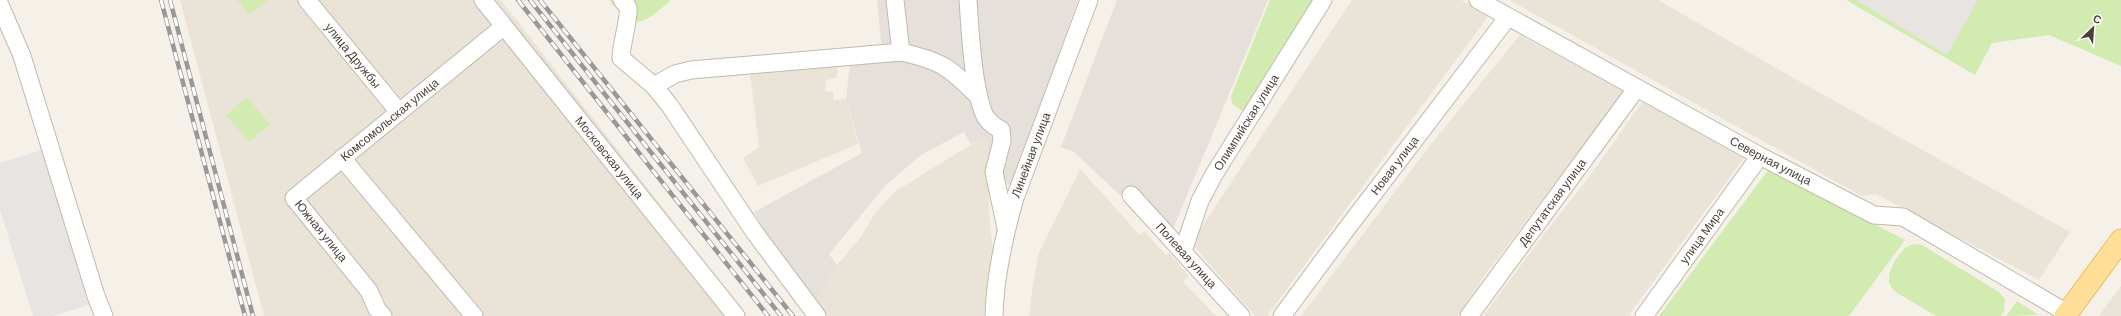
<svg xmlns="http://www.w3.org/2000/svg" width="2121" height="316" font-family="Barlow,sans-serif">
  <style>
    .residential { fill: #eae3d7 }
    .industrial { fill: #e5e0da }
    .green { fill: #d2ebb0 }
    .parking { fill: #e7e4e1 }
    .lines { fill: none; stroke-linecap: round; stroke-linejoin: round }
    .minor-casing { stroke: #c2b9ab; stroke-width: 19 }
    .major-casing { stroke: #ebbe62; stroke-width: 23 }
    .minor { stroke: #fff; stroke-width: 17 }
    .major { stroke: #ffdf98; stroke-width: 21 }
    .rail-casing { stroke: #989898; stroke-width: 4.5 }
    .rail { stroke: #fff; stroke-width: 3; stroke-dasharray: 9; stroke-linecap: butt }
    .labels { text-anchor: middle; stroke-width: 3.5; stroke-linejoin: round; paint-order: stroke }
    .street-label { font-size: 12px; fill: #4a4237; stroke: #fff }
  </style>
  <rect width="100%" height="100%" fill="#f5f1e9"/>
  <path class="residential" d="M 180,0 L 501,0 L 747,316 L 264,316 Z
    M 1352,0 L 1461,0 L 1489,15 L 1267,316 L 1255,316 L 1191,243 Z
    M 1509,0 L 1658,0 L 1804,84 L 2070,232 L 2039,280 L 1876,194 L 1862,196 Z
    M 1520,35 L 1624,91 L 1483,278 L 1458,316 L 1301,316 L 1428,148 Z
    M 838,64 L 837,78 L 826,80 L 825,91 L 833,92 L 833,100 L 846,99 L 858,144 L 758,186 L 743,158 L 759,147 L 750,73 Z
    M 1643,101 L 1744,158 L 1628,316 L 1483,316 L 1554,221 L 1584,184 Z
    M 985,136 L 987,139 L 990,227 L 993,249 L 984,316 L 828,316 L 816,300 L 827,284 L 837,265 L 861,237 L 873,216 L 894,192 Z
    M 1080,169 L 1140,235 L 1144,231 L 1166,255 L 1169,253 L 1189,276 L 1183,282 L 1216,316 L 1029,316 L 1033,284 L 1039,253 Z
    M 2121,286 L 2121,316 L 2099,316 Z"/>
  <path class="industrial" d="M 877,0 L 1078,0 L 1012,186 L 988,175 L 987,139 L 985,136 L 971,144 L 964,132 L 921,155 L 886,185 L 829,254 L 837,265 L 827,284 L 816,300 L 768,236 L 754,212 L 862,153 L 846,99 L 851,55 L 882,51 Z
    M 1117,0 L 1268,0 L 1173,229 L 1125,200 L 1074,152 L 1061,147 Z"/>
  <path class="green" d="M 237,0 L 268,0 L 249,15 Z
    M 609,0 L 671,0 C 644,24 635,33 609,0 Z
    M 1270,0 L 1313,0 L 1246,109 L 1242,111 L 1232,103 L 1231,96 Z
    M 1846,0 L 2121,0 L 2121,66 L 2049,35 L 1992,43 L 1975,75 Z
    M 247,97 L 270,124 L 249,142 L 226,116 Z
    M 1769,169 L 1905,240 L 1849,316 L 1659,316 Z
    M 1913,244 L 1922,245 L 1999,292 L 2005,299 L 2004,311 L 2001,316 L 1936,316 L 1894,291 L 1889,283 L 1889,274 L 1895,260 L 1905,248 Z
    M 2017,301 L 2038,315 L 2006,316 Z"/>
  <path class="parking" d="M 1856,0 L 1978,0 L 1947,55 Z
    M 41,150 L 89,305 L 52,316 L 33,316 L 0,210 L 0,163 Z"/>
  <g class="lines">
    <defs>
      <g id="minor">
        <path id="s1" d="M 307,0 L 399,112"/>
        <path id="s2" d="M 483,0 L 736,316"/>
        <path d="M 622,0 C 624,2 627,5 628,8 C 630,16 621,45 621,58 L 654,86 L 670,106 L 755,233 L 817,316"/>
        <path d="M 895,0 L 901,52"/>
        <path d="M 968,0 C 970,29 973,91 985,116 C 989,123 994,126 1001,130 L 1002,141 L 994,172 L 1006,228"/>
        <path id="s3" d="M 1478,0 L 1760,156 L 1874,215 L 1903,217 L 2067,313"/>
        <path d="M 0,5 L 22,56 L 96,296 L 104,316"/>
        <path d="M 654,86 L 675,74 L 691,70 L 901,52 C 942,61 949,67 979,97"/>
        <path d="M 342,158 L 474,316"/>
        <path id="s4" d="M 1131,195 L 1241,316"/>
        <path id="s5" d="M 1183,251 L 1200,201 L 1213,176 L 1323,0"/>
        <path id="s6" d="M 383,316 L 377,309 L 369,291 L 294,198 L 503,27"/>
        <path id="s7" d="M 994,316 C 995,276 1004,236 1015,198 L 1089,0"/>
        <path id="s8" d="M 1282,316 L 1342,235 L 1508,17"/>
        <path id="s9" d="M 1469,316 L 1636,89"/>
        <path id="s10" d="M 1644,316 L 1760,156"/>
      </g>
      <path id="major" d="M 2065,316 L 2121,240"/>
    </defs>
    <use href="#minor" class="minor-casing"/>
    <use href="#major" class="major-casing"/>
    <use href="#minor" class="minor"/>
    <use href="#major" class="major"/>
    <defs>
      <path id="rail" d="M 161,0 L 245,316
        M 170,0 L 253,316
        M 518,0 L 768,316
        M 530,0 L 781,316
        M 540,0 L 793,316"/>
    </defs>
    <use href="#rail" class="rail-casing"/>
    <use href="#rail" class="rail"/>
  </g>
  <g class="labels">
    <g class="street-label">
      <text dy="4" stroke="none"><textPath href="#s1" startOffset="72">улица Дружбы</textPath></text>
      <text dy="4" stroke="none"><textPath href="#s6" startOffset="272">Комсомольская улица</textPath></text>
      <text dy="4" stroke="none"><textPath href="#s5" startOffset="144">Олимпийская улица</textPath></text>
      <text dy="4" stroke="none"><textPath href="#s7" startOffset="166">Линейная улица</textPath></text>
      <text dy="4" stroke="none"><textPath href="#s2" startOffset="202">Московская улица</textPath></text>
      <text dy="4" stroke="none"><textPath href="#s3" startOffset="334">Северная улица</textPath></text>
      <text dy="4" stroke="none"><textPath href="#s8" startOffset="188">Новая улица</textPath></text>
      <text dy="4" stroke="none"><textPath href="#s9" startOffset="141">Депутатская улица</textPath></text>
      <text transform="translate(321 231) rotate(51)" y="4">Южная улица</text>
      <text dy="4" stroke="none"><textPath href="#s10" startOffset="99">улица Мира</textPath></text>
      <text dy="4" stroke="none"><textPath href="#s4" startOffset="82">Полевая улица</textPath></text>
    </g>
  </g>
  <g transform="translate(2093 28) rotate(25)" stroke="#ffffff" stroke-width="3" paint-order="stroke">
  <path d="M0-3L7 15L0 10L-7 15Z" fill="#4a4237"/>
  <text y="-6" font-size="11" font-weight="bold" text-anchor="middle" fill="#4a4237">С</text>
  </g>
</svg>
